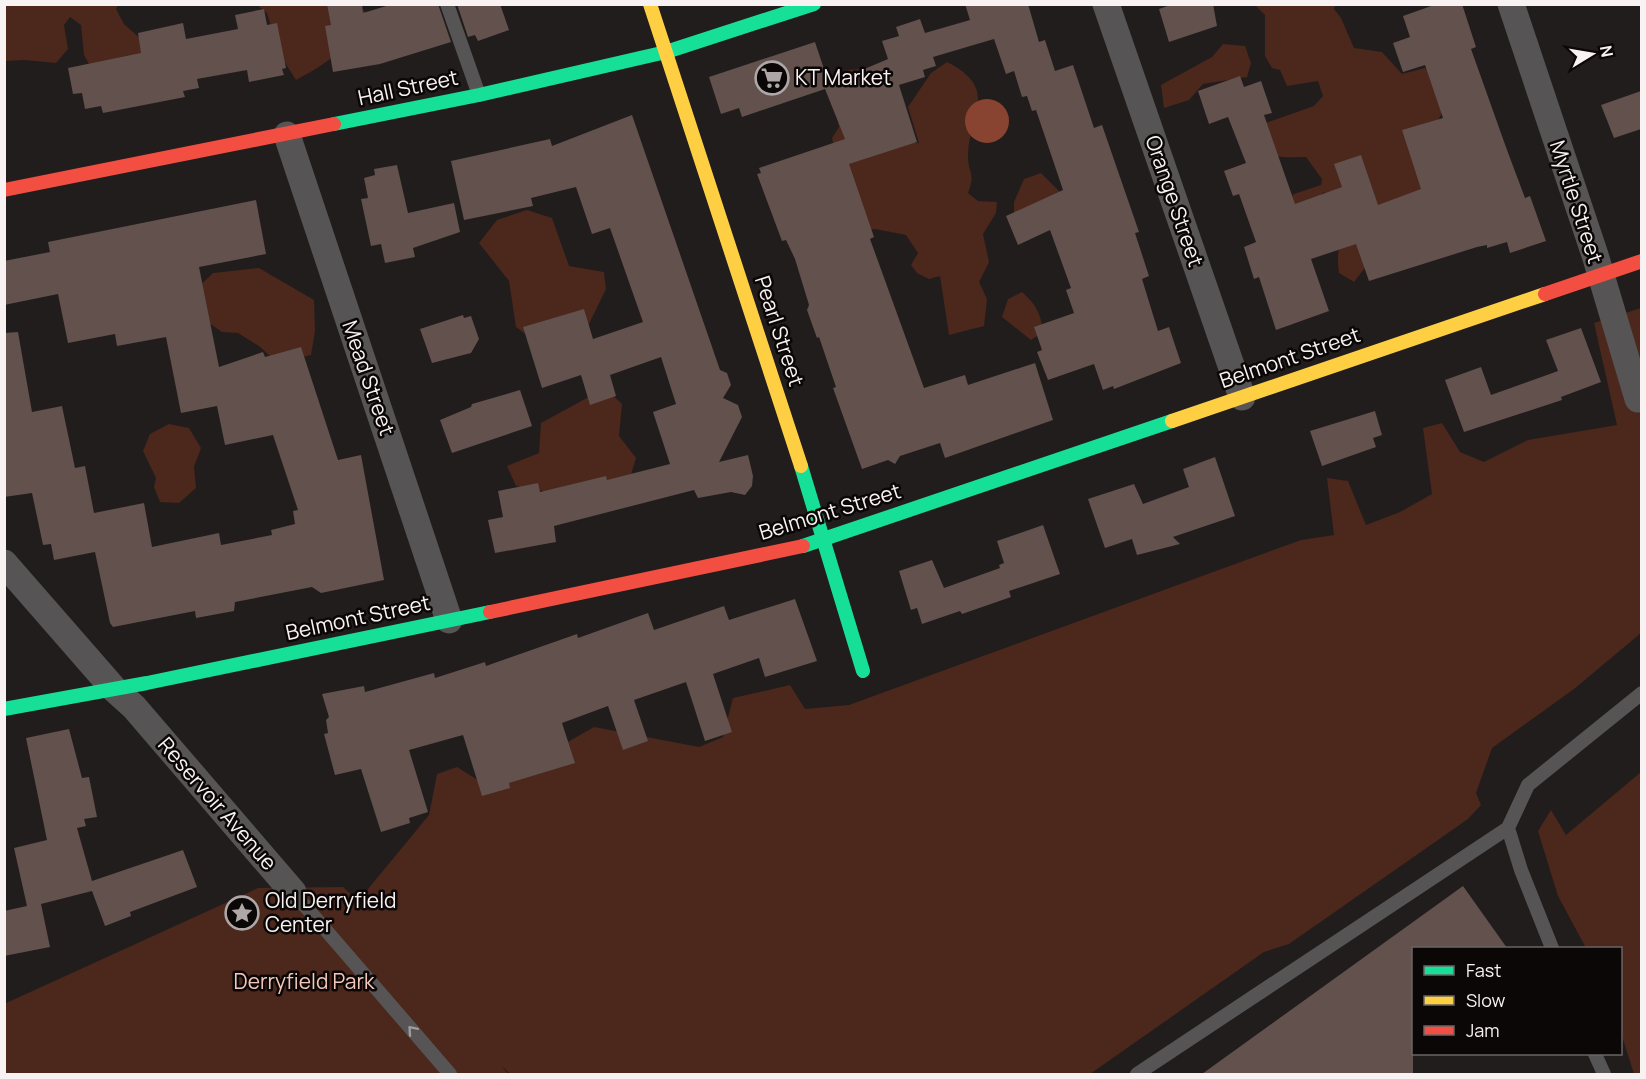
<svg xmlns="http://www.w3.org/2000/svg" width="1646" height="1079" font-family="Manrope,sans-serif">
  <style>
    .green { fill: #4b271c }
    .water { fill: #894431 }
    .building { fill: #62514d }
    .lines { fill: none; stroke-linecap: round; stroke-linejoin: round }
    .lane { stroke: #565454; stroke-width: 14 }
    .street { stroke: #565454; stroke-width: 27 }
    .fast { stroke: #16e098; stroke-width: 14 }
    .slow { stroke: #ffcf43; stroke-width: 14 }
    .jam { stroke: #f24e42; stroke-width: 14 }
    .oneway { stroke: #9f9c9b }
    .labels { text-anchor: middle; stroke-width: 5; stroke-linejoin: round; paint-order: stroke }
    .poi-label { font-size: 21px; fill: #f8f3f2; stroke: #0a0706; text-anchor: start }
    .street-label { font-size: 21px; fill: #f8f3f2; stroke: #0a0706 }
    .park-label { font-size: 21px; fill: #f5c7bb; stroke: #0a0706 }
  </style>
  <rect width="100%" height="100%" fill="#211d1c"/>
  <path class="green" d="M 5,5 L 118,5 L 116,9 L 124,24 L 142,40 L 143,61 L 93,71 L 84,55 L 81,25 L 70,17 L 64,25 L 68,49 L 56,63 L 24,60 L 5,61 Z
    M 257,5 L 358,5 L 366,13 C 341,52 337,58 296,80 L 279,53 L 267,13 Z
    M 1255,5 L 1335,5 L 1334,9 L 1341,18 L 1354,48 L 1382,52 L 1402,74 L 1425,68 L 1438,82 L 1446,96 L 1441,115 L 1431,131 L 1454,152 L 1354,282 L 1339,273 C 1333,239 1355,223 1324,192 L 1311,206 L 1272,218 L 1294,194 L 1321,185 L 1322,179 L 1306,157 C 1273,158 1267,158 1246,130 L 1314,106 L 1323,96 L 1318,81 L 1287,86 L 1280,70 L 1272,68 L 1265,56 L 1265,15 Z
    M 1223,44 L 1245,46 L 1251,63 L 1247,77 L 1203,84 L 1189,100 L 1164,108 L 1161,85 L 1212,57 Z
    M 947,62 C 1001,89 968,116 968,156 C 968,174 976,172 968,193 L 978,201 L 997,202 L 996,213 L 983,234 L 989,262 L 979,282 L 987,299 L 984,326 L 949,335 L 940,276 L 929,279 L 917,273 L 911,265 L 918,253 L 906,235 L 875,229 L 854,231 L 832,138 L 839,127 L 834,101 L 835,79 L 846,70 L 863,69 L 876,93 L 892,142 L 919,143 L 908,107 L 931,73 Z
    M 1041,173 L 1061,193 L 1014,220 L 1014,202 L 1024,179 Z
    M 527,210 L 552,218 L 569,266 L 604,272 L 606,289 L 586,330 L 536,342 L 516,327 L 509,281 L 479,243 L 497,220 Z
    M 259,268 L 314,300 L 315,331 L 311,355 L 278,363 L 259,346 L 238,333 L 222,332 L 197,315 L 196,289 L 213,273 Z
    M 1022,292 C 1036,304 1041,314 1043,332 L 1031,340 L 1002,317 L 1008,299 Z
    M 1641,308 L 1641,633 L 1574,689 L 1492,748 L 1476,793 L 1481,805 L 1468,819 L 1289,944 L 1264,952 L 1090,1074 L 510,1074 L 501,1065 L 508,1074 L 5,1074 L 4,1004 L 258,888 L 343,887 L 370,912 L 368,889 L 429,815 L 437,774 L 457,767 L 489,787 L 594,727 L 699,747 L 723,737 L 733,698 L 790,685 L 805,709 L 849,705 L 1301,540 L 1334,535 L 1327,478 L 1348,481 L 1366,525 L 1400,512 L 1432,494 L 1423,428 L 1442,423 L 1460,452 L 1484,462 L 1528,440 L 1617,425 L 1594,323 Z
    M 605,388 L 622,404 L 619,436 L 636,458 L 630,478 L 592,500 L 516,486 L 507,466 L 539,453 L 541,423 Z
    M 169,424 L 189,428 L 201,448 L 194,467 L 196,488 L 179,503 L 160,502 L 154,487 L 156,478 L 143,451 L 150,434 Z
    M 1641,772 L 1642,1074 L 1634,1074 L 1621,1033 L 1620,948 L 1586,948 L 1558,896 L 1538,831 L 1551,810 L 1566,835 Z"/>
  <path class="water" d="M965 121a22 22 0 1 1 44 0a22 22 0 1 1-44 0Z"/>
  <path class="building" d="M 327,4 L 362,4 L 363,13 L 393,4 L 438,4 L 451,42 L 380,64 L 333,72 L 325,26 L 331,25 Z
    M 457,4 L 500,4 L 509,30 L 478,41 L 475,35 L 468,37 Z
    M 965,4 L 1028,4 L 1039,42 L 1045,40 L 1055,71 L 1073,65 L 1094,128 L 1102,125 L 1139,232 L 1135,233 L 1149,276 L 1142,279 L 1158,331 L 1169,327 L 1181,363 L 1114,389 L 1113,386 L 1103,390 L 1094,364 L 1048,380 L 1037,352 L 1042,350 L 1034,327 L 1074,313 L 1066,290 L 1071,288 L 1050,230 L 1018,245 L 1006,216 L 1063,190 L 1036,110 L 1032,111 L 1027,96 L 1022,97 L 1014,71 L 1006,74 L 994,39 L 933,57 L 936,66 L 923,70 L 925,77 L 899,85 L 917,142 L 849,164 L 874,237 L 870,239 L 924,388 L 965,375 L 968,385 L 1035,363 L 1053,420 L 945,458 L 940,443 L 900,456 L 895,464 L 888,460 L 862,469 L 833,388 L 836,387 L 819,337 L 817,338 L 807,310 L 809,305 L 795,259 L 786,240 L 782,241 L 757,174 L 761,173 L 759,168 L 845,139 L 825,89 L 742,117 L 739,108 L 721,114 L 709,77 L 815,42 L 829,84 L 888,59 L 882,41 L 899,36 L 896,27 L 920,19 L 925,33 L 970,20 Z
    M 1173,4 L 1213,4 L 1217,26 L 1169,42 L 1159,9 Z
    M 1437,4 L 1462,4 L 1476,47 L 1471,49 L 1507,150 L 1525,198 L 1530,196 L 1546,241 L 1510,253 L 1507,242 L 1487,248 L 1487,245 L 1477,247 L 1369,281 L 1356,244 L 1311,259 L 1329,311 L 1276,330 L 1259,277 L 1254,279 L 1244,247 L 1256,242 L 1239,194 L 1233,196 L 1224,171 L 1246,163 L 1228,117 L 1209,124 L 1198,91 L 1240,76 L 1244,87 L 1261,81 L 1272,113 L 1264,115 L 1295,204 L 1342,187 L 1334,164 L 1361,155 L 1378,205 L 1421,189 L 1402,130 L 1443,118 L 1425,65 L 1403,72 L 1393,43 L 1410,37 L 1403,16 Z
    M 264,9 L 267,25 L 277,23 L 286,68 L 282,69 L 284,75 L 249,82 L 247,70 L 197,79 L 199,88 L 183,91 L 185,97 L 103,113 L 101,106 L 85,109 L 82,93 L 73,94 L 68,68 L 141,53 L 138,33 L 183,23 L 186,39 L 238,29 L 235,15 Z
    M 1641,91 L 1641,129 L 1614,138 L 1601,105 Z
    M 632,115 L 720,370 L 727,373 L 731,385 L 723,398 L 738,405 L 742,417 L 719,462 L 748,455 L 753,476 L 752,486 L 745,495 L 731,492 L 698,498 L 694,490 L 554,526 L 556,542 L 495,553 L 488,520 L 503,517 L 498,491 L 538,483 L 540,492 L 606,476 L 607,480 L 670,464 L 653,412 L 676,404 L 661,357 L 610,375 L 616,396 L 590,405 L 581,375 L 542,388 L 523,327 L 584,309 L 593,339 L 643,322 L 610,228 L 592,234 L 576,187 L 531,198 L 533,206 L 464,220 L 451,161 L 550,139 L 552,146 Z
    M 397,165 L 408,213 L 454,203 L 460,232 L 413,248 L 415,257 L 385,263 L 381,244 L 371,246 L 361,199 L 368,198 L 364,178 L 375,175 L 374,169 Z
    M 256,200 L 266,254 L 199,267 L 219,367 L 263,352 L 265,357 L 301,347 L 338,460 L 361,455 L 384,580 L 321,593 L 312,587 L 235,602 L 234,611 L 196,618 L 195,611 L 113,627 L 110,623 L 95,552 L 54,560 L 51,544 L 43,545 L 32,493 L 4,497 L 4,333 L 18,332 L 32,412 L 62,406 L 75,468 L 85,466 L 94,513 L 144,503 L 152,547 L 219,533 L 221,545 L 272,535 L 271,530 L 295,524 L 293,511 L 298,510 L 273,435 L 225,445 L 217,406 L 181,413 L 166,337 L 117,346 L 115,334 L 68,343 L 58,294 L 4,305 L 4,261 L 50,252 L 48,242 Z
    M 463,315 L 464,318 L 471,316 L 479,339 L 471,353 L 432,363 L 420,329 Z
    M 1581,328 L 1601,382 L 1561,397 L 1562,400 L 1464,432 L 1445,380 L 1481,367 L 1491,395 L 1558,371 L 1546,340 Z
    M 520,390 L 532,426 L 452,453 L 440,420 L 471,407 L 472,404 Z
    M 1375,411 L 1382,435 L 1373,438 L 1376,447 L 1322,466 L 1310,431 Z
    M 1215,457 L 1235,516 L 1173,537 L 1180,544 L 1137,555 L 1132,539 L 1105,548 L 1088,499 L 1134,484 L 1143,504 L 1189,487 L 1183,469 Z
    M 1043,525 L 1060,574 L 1009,591 L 1011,597 L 962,614 L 960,611 L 922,624 L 917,608 L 911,610 L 899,571 L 932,560 L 944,588 L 1000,568 L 999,565 L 1004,563 L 997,541 Z
    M 795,599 L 817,661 L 765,677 L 759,658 L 713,674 L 732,732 L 705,741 L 686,682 L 634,700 L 648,741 L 623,750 L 608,706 L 562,723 L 575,763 L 509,783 L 510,788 L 482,796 L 463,735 L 409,750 L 428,812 L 409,818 L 410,823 L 381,832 L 361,769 L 335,775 L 324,734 L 328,733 L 326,720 L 329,717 L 322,694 L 364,686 L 365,692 L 434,673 L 435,678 L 485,662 L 486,666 L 577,634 L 578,638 L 648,613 L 654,630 L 724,606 L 729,620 Z
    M 69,729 L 82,778 L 89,777 L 97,817 L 84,819 L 86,826 L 77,828 L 92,881 L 183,850 L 197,887 L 130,912 L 131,916 L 105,926 L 92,891 L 41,904 L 50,947 L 4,956 L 4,911 L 27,906 L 14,848 L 47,840 L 26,738 Z
    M 1463,886 L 1507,948 L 1413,948 L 1413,1074 L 1202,1074 Z"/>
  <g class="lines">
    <path class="lane" d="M 447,4 L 479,95
      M 1508,828 L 1521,870 L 1552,948
      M 293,892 L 450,1074
      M 1595,1054 L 1604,1074
      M 1137,1074 L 1508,828 L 1528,785 L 1642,693"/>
    <path class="street" d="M 1106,4 L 1242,397
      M 1511,4 L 1595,255 L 1638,399
      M 287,135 L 449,620
      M 4,563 L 114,689 L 134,707 L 293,892"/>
    <path class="fast" d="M 334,124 L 479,95 L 666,52 L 814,4
      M 801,466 L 863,671
      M 803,546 L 1172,421
      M 4,709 L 147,683 L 490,612"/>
    <path class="slow" d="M 650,4 L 801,466
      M 1172,421 L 1545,294"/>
    <path class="jam" d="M 4,190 L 334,124
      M 1545,294 L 1642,261
      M 490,612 L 803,546"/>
  </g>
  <defs><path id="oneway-chevron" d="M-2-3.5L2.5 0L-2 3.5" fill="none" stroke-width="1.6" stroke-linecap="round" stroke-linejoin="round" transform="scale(1.5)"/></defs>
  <use class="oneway" href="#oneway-chevron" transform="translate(412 1030) rotate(-131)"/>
  <defs>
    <symbol id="supermarket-ring" viewBox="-11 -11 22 22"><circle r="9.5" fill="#0a0706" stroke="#ada8a7" stroke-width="1.5"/><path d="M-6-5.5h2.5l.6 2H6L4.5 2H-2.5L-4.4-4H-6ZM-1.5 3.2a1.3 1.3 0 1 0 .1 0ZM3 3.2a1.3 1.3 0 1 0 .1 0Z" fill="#ada8a7"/></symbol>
    <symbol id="sight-ring" viewBox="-11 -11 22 22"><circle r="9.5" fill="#0a0706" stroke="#ada8a7" stroke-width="1.5"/><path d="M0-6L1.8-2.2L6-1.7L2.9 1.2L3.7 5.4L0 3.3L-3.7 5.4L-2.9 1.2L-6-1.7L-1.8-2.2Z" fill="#ada8a7"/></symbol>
  </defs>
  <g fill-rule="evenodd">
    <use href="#supermarket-ring" x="753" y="59" width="38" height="38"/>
    <use href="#sight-ring" x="223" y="894" width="38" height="38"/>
  </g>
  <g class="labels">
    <g class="poi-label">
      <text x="795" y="85">KT Market</text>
      <text x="265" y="908">Old Derryfield<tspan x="265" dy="24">Center</tspan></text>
    </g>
    <g class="street-label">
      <text transform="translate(408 88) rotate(-12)" y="7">Hall Street</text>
      <text transform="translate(1174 201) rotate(71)" y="7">Orange Street</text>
      <text transform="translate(1576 202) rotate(72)" y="7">Myrtle Street</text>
      <text transform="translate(779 331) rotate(72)" y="7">Pearl Street</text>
      <text transform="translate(1290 358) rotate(-19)" y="7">Belmont Street</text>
      <text transform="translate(368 378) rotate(71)" y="7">Mead Street</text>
      <text transform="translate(830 512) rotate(-17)" y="7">Belmont Street</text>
      <text transform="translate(358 618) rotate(-12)" y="7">Belmont Street</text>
      <text transform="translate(217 804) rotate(49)" y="7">Reservoir Avenue</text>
    </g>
    <g class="park-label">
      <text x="304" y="989">Derryfield Park</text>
    </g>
  </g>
  <rect width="1646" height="1079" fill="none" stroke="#f8f3f2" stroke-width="12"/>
  <rect x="1412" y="947" width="210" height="108" fill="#0a0706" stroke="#696564" stroke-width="1.5"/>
  <rect x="1424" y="966" width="30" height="9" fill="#16e098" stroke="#696564" stroke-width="1.5"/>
  <text x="1466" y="977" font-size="18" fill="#f8f3f2">Fast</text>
  <rect x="1424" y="996" width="30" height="9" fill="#ffcf43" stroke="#696564" stroke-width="1.5"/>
  <text x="1466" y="1007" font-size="18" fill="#f8f3f2">Slow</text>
  <rect x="1424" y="1026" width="30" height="9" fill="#f24e42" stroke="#696564" stroke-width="1.5"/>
  <text x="1466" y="1037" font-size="18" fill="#f8f3f2">Jam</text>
  <g transform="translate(1592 54) rotate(79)" stroke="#0a0706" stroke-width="4.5" paint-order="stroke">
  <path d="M0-4.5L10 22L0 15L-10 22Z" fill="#f8f3f2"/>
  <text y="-9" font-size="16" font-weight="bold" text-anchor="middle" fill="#f8f3f2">N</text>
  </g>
</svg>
